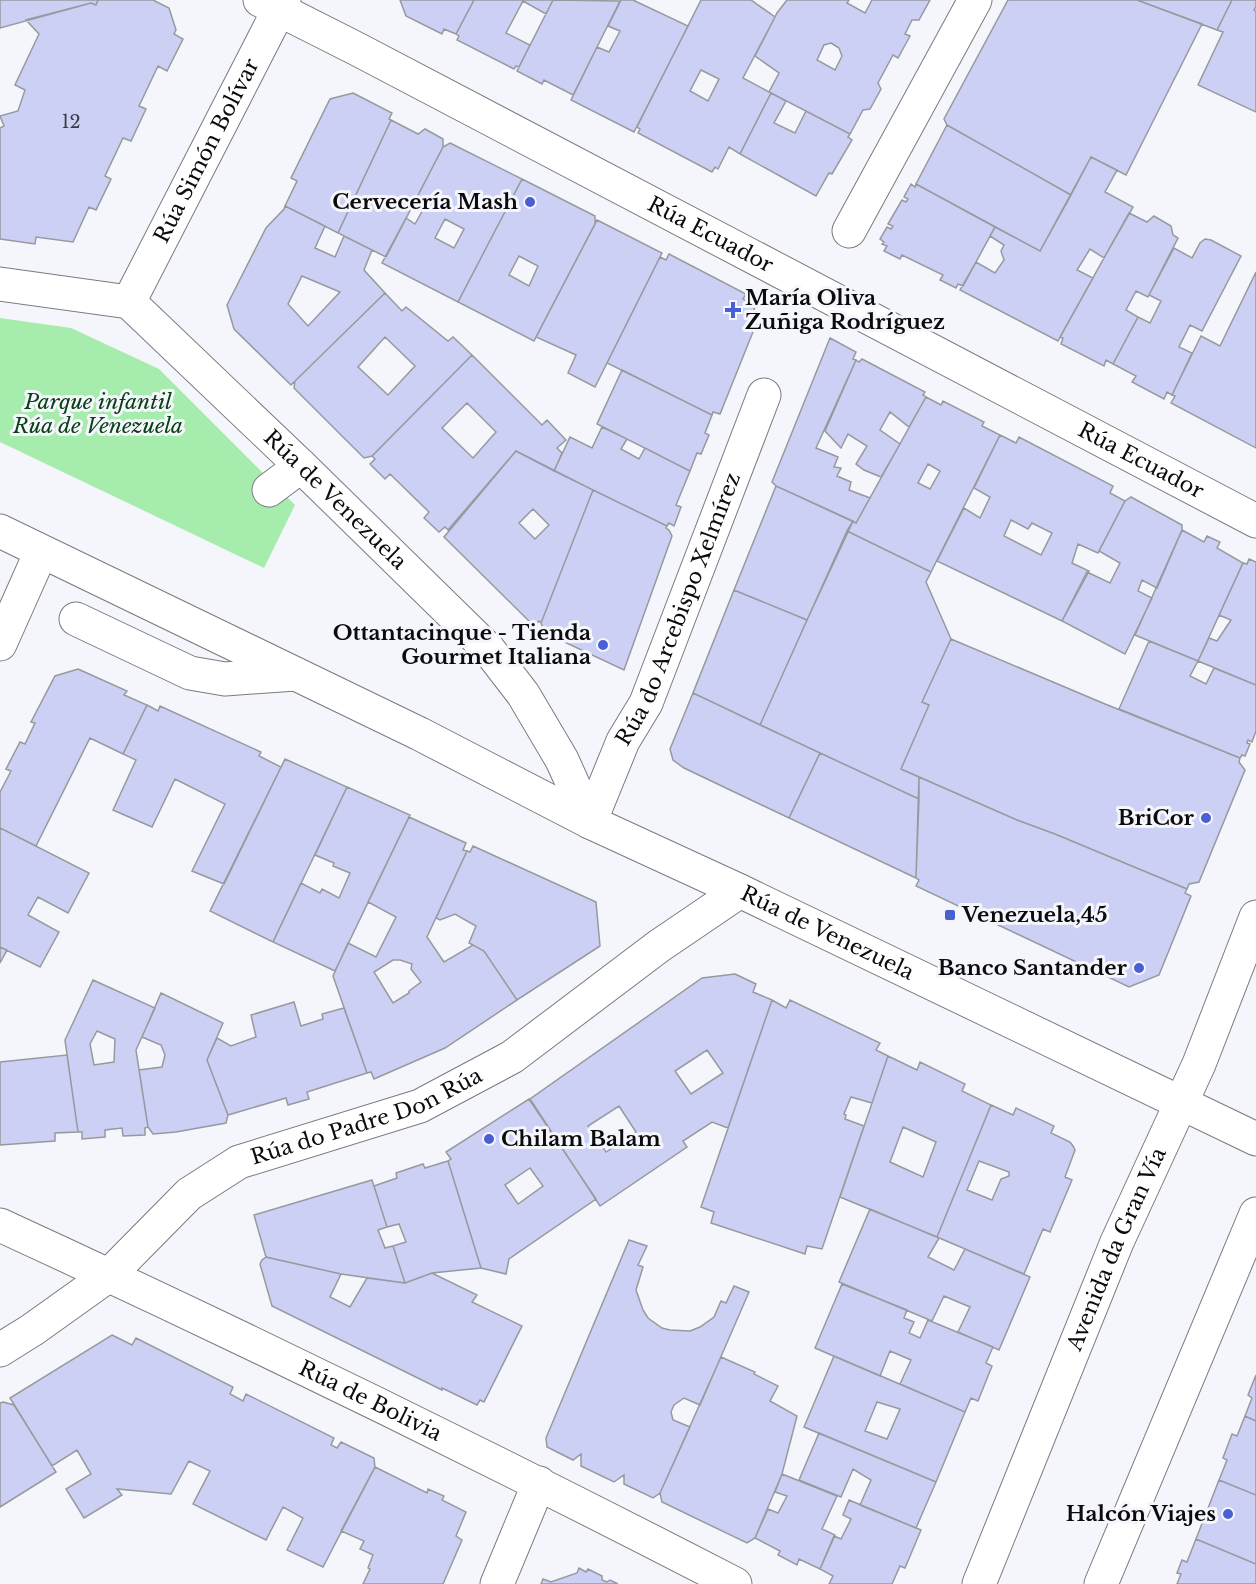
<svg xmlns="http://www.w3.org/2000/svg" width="1256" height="1584" font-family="'Libre Baskerville',serif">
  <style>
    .green { fill: #a6ecac }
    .building { fill: #cbd0f4; stroke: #98999e; stroke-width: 1.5; fill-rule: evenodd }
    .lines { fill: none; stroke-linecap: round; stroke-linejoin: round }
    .minor-casing { stroke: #7a7b80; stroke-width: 35 }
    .major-casing { stroke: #7a7b80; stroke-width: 35 }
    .minor { stroke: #fff; stroke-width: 33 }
    .major { stroke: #fff; stroke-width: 33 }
    .poi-dot { fill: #495fd4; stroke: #f5f6fc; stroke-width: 2 }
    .labels { text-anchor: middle; stroke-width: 6; stroke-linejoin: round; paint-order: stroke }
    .number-label { font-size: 18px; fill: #3b3c47 }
    .street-label { font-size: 21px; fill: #0b0b0d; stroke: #f5f6fc }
    .poi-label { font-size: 21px; font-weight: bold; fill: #0b0b0d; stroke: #f5f6fc; text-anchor: end }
    .park-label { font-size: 21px; font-style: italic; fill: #074114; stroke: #f5f6fc }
  </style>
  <rect width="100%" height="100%" fill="#f5f6fc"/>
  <path class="green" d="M 0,318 L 71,328 L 159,369 L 295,505 L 264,568 L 0,442 Z"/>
  <path class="building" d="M 0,0 L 98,0 L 96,5 L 91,3 L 0,28 Z
    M 98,0 L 153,0 L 169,8 L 176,30 L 174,34 L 183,39 L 167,71 L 158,66 L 139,106 L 146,109 L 131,141 L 123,138 L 105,176 L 111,179 L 96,210 L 89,207 L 73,242 L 36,237 L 35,244 L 0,239 L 0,128 L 4,126 L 0,116 L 18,111 L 25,90 L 15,85 L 39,34 L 26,20 L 91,3 L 96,5 Z
    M 400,0 L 474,0 L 456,34 L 444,29 L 442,34 L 406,16 Z
    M 474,0 L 553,0 L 546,14 L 523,1 L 506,33 L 530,45 L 519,67 L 516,66 L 514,69 L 457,40 L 459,36 L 456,34 Z
    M 553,0 L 620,1 L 573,95 L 544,80 L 542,84 L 517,71 Z
    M 621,0 L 633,0 L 688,26 L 634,132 L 571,100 L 597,47 L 609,52 L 620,31 L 608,26 Z
    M 701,0 L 751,0 L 775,17 L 743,78 L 771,93 L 740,154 L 729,147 L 718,169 L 715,167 L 712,172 L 638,133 L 640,129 L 637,127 ZM 701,70 L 719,79 L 708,101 L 690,91 Z
    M 787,0 L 849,0 L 847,3 L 865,13 L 872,0 L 930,0 L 919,20 L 912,20 L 905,34 L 910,36 L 898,58 L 893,55 L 878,83 L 881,89 L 870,109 L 863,110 L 850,134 L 769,92 L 779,73 L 755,56 L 777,13 ZM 831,43 L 839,48 L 842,56 L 835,70 L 817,60 L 824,45 Z
    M 1008,0 L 1137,0 L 1202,24 L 1126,175 L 1091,157 L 1071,195 L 947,125 L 944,119 Z
    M 1137,0 L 1232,0 L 1217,30 Z
    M 1232,0 L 1256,0 L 1256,7 L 1254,10 L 1256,11 L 1256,112 L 1198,85 L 1223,32 L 1217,30 Z
    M 353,93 L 392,113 L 389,119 L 391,120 L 338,233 L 285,206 L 297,181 L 291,178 L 330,99 Z
    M 771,93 L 786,101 L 774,123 L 795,133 L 806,111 L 850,134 L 848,137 L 852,140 L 832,174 L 829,173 L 816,196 L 740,154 Z
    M 391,120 L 418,134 L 425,129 L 443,139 L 443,147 L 386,257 L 338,233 Z
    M 947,125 L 1071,195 L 1040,251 L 916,184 Z
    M 450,143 L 522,179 L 458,302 L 382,263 L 406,218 L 415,224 L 425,206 L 415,201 L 443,147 ZM 445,219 L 464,229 L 454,248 L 435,238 Z
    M 1091,157 L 1117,170 L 1105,192 L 1133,207 L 1104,258 L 1090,249 L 1077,270 L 1093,278 L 1058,341 L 960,290 L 976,262 L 995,273 L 1004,260 L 1001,251 L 1004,245 L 990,236 L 995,227 L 1040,251 Z
    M 522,179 L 595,216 L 595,224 L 534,341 L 458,302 ZM 519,256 L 538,266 L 529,286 L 509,275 Z
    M 911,184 L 915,187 L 916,184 L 995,227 L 963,286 L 958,284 L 956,288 L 940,280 L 943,275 L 902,255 L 900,259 L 884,251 L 887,246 L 882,244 L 884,242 L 880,239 L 887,227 L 891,229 L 893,226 L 888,224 L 902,200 L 906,202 L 908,199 L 904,197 Z
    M 285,206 L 325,226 L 315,248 L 335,257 L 344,236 L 372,250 L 364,270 L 385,293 L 291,385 L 234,329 L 227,305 L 266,228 L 284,209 ZM 302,276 L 340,292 L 308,326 L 288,304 Z
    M 1129,213 L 1147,222 L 1154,216 L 1171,226 L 1173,235 L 1178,238 L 1148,297 L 1136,291 L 1126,310 L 1138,317 L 1113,364 L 1106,360 L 1104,366 L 1061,344 L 1063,338 L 1060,337 Z
    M 597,220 L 662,253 L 595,387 L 568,373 L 576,355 L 536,337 Z
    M 1205,239 L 1211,240 L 1241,256 L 1202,331 L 1190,325 L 1179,347 L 1192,353 L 1172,395 L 1167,392 L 1164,399 L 1132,382 L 1136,376 L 1113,364 L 1138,317 L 1150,323 L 1161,301 L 1149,295 L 1174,248 L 1192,258 L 1200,243 Z
    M 669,254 L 746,294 L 743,299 L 756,305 L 750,319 L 757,322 L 720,414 L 713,412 L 712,415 L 607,363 L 660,257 L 666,260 Z
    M 1256,272 L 1256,448 L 1171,403 L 1175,396 L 1172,395 L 1201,336 L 1220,346 Z
    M 385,293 L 402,311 L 406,307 L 448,341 L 453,337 L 472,355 L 372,456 L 364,458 L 294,388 L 295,381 ZM 385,337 L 415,366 L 388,395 L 358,367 Z
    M 830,338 L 856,352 L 853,359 L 856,360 L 816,448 L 838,457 L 834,467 L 841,468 L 837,476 L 851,482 L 849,490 L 870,498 L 856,523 L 776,486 L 772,482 Z
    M 472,355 L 542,425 L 547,420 L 566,440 L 557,448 L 562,453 L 554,471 L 516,451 L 448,530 L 445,527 L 439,532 L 424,518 L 429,512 L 390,474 L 385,479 L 370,464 L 375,459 L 372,456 ZM 467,403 L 496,432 L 473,458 L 442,428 Z
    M 862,359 L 925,392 L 923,395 L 926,397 L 909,427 L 890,412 L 880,430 L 900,444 L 881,477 L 864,470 L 856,464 L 867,446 L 848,434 L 841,448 L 825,431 L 856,360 L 859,362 Z
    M 622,370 L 712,415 L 705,433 L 709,435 L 701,454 L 697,453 L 690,471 L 597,424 Z
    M 926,397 L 941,405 L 943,401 L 984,422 L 982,426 L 1000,435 L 931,572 L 847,531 L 853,521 L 856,523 ZM 928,464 L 940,471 L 930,489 L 918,483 Z
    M 602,427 L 627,439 L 621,449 L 639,459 L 645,448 L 690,471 L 676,505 L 681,507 L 674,526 L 669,523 L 667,526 L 554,471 L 570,437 L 592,448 Z
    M 1000,435 L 1016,443 L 1019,437 L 1113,486 L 1110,493 L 1125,501 L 1098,553 L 1078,544 L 1072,563 L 1089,571 L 1062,621 L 937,561 L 964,508 L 980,518 L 990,497 L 974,488 ZM 1011,520 L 1028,529 L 1032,523 L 1052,533 L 1041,555 L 1004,536 Z
    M 516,451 L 593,490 L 541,623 L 539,621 L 534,626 L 444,537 ZM 533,509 L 549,525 L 535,539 L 519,523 Z
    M 776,486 L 853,521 L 807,620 L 734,590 Z
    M 593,490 L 667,526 L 666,528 L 669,530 L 672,536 L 624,670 L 545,633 L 541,623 Z
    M 1131,497 L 1182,525 L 1182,530 L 1157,588 L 1142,580 L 1138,591 L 1152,598 L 1125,654 L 1062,621 L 1087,572 L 1110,583 L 1120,563 L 1099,551 L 1125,501 Z
    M 1182,530 L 1204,542 L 1207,536 L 1220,542 L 1217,548 L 1243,563 L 1198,661 L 1135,635 Z
    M 847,531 L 931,572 L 926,582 L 951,639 L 922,702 L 929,705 L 901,769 L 919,777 L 919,799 L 760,725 Z
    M 1249,559 L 1256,562 L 1256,685 L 1198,661 L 1209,638 L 1217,641 L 1231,620 L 1219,615 L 1243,563 L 1247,564 Z
    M 734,590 L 807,620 L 760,725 L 693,693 Z
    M 951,639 L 1105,704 L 1240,758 L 1239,762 L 1245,770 L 1199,882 L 1189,884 L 1187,889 L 1055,834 L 1017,820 L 901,769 L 929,705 L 922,702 Z
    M 1149,641 L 1198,661 L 1190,676 L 1206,684 L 1214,668 L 1256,685 L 1256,731 L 1252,742 L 1248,740 L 1247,743 L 1250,744 L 1245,756 L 1242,755 L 1240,758 L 1119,709 Z
    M 78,669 L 127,691 L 124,695 L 147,705 L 123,754 L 90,738 L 36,846 L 0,828 L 0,792 L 11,771 L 6,769 L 20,742 L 25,744 L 35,723 L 31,722 L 55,676 Z
    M 693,693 L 820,753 L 789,818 L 684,768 L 673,760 L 670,749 Z
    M 147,705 L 158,711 L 160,706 L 261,752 L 259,756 L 281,767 L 224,884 L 192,871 L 225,804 L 175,779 L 152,827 L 113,810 L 136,760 L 123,754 Z
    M 820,753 L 919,799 L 916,878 L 789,818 Z
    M 285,759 L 347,787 L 273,942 L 210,911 Z
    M 919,777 L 1017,820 L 1055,834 L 1187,889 L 1185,893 L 1191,896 L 1159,975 L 1129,987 L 916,886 L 919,880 L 916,878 Z
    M 347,787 L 410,815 L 335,971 L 273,942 L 301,883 L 320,893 L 322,889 L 339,898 L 350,873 L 333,866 L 334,863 L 315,855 Z
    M 409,817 L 466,843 L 463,850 L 467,851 L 427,937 L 444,962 L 473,945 L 484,951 L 517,1000 L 445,1048 L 374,1079 L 371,1072 L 367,1073 L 333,976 L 348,943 L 376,957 L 396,917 L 368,902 ZM 393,960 L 400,960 L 412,964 L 411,969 L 421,982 L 409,991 L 409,993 L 393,1003 L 374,972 Z
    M 0,828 L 89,873 L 68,913 L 38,897 L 28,915 L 59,932 L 40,967 L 0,947 Z
    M 473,846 L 596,902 L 600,946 L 517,1000 L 484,951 L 469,943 L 476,926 L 455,914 L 440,920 L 436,918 L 467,851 L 470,852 Z
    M 0,947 L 7,950 L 0,963 Z
    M 735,974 L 756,984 L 753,992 L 772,1000 L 728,1128 L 712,1122 L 683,1141 L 687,1147 L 600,1206 L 530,1099 L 702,978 ZM 707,1050 L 723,1073 L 691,1094 L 675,1071 ZM 619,1106 L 636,1132 L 606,1152 L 588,1126 Z
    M 93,980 L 155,1008 L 136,1050 L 148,1127 L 145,1128 L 145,1135 L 123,1136 L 122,1128 L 105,1130 L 105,1137 L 82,1139 L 82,1132 L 78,1132 L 65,1040 ZM 97,1031 L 115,1039 L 114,1062 L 94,1065 L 90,1044 Z
    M 161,993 L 223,1023 L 207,1060 L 228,1115 L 226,1123 L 176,1132 L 153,1134 L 148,1127 L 139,1070 L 162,1067 L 165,1055 L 161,1045 L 142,1037 Z
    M 772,1000 L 786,1008 L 790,1000 L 880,1043 L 876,1050 L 888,1056 L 872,1103 L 851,1097 L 844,1114 L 846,1115 L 845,1119 L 864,1126 L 822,1249 L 807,1246 L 805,1254 L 711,1223 L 714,1212 L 701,1207 Z
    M 294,1002 L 301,1026 L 323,1019 L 322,1014 L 344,1008 L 367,1073 L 307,1092 L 309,1099 L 288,1105 L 286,1098 L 228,1115 L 207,1060 L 217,1038 L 231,1046 L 256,1037 L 251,1015 Z
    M 67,1055 L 78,1132 L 55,1133 L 55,1141 L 0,1145 L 0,1062 Z
    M 888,1056 L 917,1070 L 920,1062 L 965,1084 L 962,1091 L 991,1105 L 937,1237 L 840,1197 ZM 903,1127 L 936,1142 L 923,1177 L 890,1162 Z
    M 529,1099 L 596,1199 L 509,1259 L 506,1274 L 481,1268 L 448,1161 L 451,1159 L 446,1152 ZM 530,1168 L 543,1186 L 518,1204 L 505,1185 Z
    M 991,1105 L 1013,1115 L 1016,1108 L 1054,1126 L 1051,1133 L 1070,1142 L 1073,1146 L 1075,1150 L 1065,1177 L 1072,1180 L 1050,1232 L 1043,1229 L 1024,1274 L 937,1237 ZM 979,1161 L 1009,1172 L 1009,1176 L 1001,1179 L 992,1200 L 967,1190 Z
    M 448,1161 L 481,1268 L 432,1273 L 405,1283 L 393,1246 L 406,1242 L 399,1224 L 387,1227 L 374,1186 L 397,1178 L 396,1173 L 423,1164 L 425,1168 Z
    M 372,1180 L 387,1227 L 378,1230 L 385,1248 L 393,1246 L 405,1283 L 341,1274 L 266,1257 L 254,1215 Z
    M 870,1209 L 939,1238 L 928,1257 L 954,1270 L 965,1249 L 1030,1277 L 999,1350 L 958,1332 L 970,1307 L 944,1296 L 932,1321 L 839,1282 Z
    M 629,1240 L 647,1246 L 638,1265 L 643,1267 L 636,1290 L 643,1310 L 648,1318 L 662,1328 L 670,1330 L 690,1331 L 700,1327 L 714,1317 L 721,1301 L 726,1303 L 734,1286 L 749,1292 L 700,1405 L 684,1398 L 674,1405 L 671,1412 L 673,1420 L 690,1427 L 660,1493 L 653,1498 L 624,1484 L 624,1475 L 614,1482 L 581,1466 L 581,1454 L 573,1460 L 547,1447 L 546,1438 Z
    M 266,1257 L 341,1274 L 330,1297 L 350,1307 L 367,1278 L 405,1283 L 432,1273 L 477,1295 L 472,1302 L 522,1326 L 484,1402 L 480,1400 L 477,1405 L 442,1388 L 442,1390 L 272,1306 L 260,1264 L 262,1260 Z
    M 842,1284 L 907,1310 L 904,1318 L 914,1322 L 909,1333 L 920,1338 L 928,1320 L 993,1347 L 986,1363 L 992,1366 L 978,1401 L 971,1398 L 965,1412 L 900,1384 L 911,1360 L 890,1351 L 880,1376 L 815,1348 Z
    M 112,1335 L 132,1345 L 136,1338 L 233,1387 L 230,1394 L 243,1401 L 246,1394 L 334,1438 L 331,1445 L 337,1448 L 341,1442 L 374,1458 L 375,1467 L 323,1567 L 287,1550 L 303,1518 L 283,1507 L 266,1540 L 193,1504 L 210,1471 L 189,1461 L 171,1494 L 117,1489 L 122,1495 L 84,1518 L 66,1489 L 91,1474 L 77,1450 L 52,1466 L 10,1398 Z
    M 834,1356 L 965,1412 L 936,1482 L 804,1427 ZM 877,1402 L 900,1409 L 887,1439 L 865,1431 Z
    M 721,1357 L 755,1372 L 754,1374 L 778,1386 L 770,1401 L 797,1416 L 782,1474 L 755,1538 L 747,1543 L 662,1502 L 660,1493 Z
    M 1256,1375 L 1256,1421 L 1245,1416 L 1252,1398 L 1248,1395 Z
    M 3,1402 L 14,1405 L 56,1472 L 0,1507 L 0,1403 Z
    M 1245,1416 L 1256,1421 L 1256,1495 L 1219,1480 L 1227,1460 L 1223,1458 L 1232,1434 L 1237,1436 Z
    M 819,1433 L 936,1482 L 916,1528 L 860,1505 L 871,1480 L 853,1469 L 841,1497 L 799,1480 Z
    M 375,1467 L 427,1493 L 428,1489 L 444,1496 L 442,1500 L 466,1512 L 456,1536 L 462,1540 L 443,1584 L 363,1584 L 370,1569 L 368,1568 L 373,1555 L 360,1549 L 364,1541 L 341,1531 Z
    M 782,1474 L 837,1496 L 822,1529 L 835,1535 L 820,1569 L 799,1559 L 797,1565 L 778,1555 L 780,1551 L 755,1538 L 768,1509 L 778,1513 L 787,1496 L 775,1492 Z
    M 1219,1480 L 1256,1495 L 1256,1564 L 1196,1539 Z
    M 849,1500 L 921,1530 L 905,1568 L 900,1566 L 892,1584 L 829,1584 L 833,1576 L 820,1569 L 834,1536 L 841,1539 L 851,1519 L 843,1515 Z
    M 1196,1539 L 1256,1564 L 1256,1584 L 1177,1584 L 1181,1574 L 1177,1573 L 1182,1560 L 1187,1562 Z
    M 579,1568 L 586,1572 L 588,1569 L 602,1576 L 602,1580 L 607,1582 L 610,1580 L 618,1584 L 541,1584 L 543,1579 L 551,1582 L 577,1573 Z"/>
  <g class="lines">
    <defs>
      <g id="minor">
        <path id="s1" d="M 260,0 L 357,49 L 1256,521"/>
        <path d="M 849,231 L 975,0"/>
        <path id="s2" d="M 0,284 L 129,302 L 301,466 L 489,650 L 523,694 L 562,760 L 590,822"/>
        <path id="s3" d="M 129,302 L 284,0"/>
        <path d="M 269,490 L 301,466"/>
        <path d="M 76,619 L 190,673 L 225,679 L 295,674"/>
        <path d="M 0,644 L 41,552"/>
        <path id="s4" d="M 590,822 L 623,741 L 646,703 L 764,395"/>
        <path id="s5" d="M 0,1225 C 248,1339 493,1459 735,1584"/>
        <path id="s6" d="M 0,1350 L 32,1330 L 109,1275 L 189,1194 L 239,1162 L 420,1106 L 512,1057 L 659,946 L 740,891"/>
        <path d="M 497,1584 L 539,1483"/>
      </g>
      <g id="major">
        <path id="s7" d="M 0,531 L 420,734 L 590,822 L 740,891 L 1256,1139"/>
        <path id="s8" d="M 979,1584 L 1117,1242 L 1199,1064 L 1256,917"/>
        <path d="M 1101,1584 L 1256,1214"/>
      </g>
    </defs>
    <use href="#minor" class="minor-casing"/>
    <use href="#major" class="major-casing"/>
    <use href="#minor" class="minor"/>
    <use href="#major" class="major"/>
  </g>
  <g class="poi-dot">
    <circle cx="530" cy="202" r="6"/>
    <path d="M730 301h6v6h6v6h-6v6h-6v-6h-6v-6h6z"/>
    <circle cx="603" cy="645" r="6"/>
    <circle cx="1206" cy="818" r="6"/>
    <rect x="944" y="909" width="12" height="12" rx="3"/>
    <circle cx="1139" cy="968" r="6"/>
    <circle cx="489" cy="1139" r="6"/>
    <circle cx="1228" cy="1514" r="6"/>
  </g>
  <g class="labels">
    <g class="number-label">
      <text x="71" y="128">12</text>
    </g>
    <g class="street-label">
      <text dy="7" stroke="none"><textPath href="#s3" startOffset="170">Rúa Simón Bolívar</textPath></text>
      <text dy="7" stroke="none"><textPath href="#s1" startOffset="508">Rúa Ecuador</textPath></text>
      <text dy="7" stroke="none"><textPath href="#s1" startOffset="994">Rúa Ecuador</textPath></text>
      <text dy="7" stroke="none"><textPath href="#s2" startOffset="416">Rúa de Venezuela</textPath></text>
      <text dy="7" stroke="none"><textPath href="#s4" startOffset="231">Rúa do Arcebispo Xelmírez</textPath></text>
      <text dy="7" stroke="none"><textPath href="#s7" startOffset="920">Rúa de Venezuela</textPath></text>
      <text dy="7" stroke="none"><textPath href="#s6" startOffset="441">Rúa do Padre Don Rúa</textPath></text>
      <text dy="7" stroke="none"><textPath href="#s8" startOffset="362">Avenida da Gran Vía</textPath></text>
      <text dy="7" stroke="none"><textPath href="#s5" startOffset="410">Rúa de Bolivia</textPath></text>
    </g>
    <g class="poi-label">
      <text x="518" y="209">Cervecería Mash</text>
      <text x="745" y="305" text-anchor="start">María Oliva<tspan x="745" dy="24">Zuñiga Rodríguez</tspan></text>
      <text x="591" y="640">Ottantacinque - Tienda<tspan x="591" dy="24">Gourmet Italiana</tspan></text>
      <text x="1194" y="825">BriCor</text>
      <text x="962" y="922" text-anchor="start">Venezuela,45</text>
      <text x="1127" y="975">Banco Santander</text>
      <text x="501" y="1146" text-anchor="start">Chilam Balam</text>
      <text x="1216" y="1521">Halcón Viajes</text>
    </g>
    <g class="park-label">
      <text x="98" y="409">Parque infantil<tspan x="98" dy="24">Rúa de Venezuela</tspan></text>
    </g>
  </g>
</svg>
